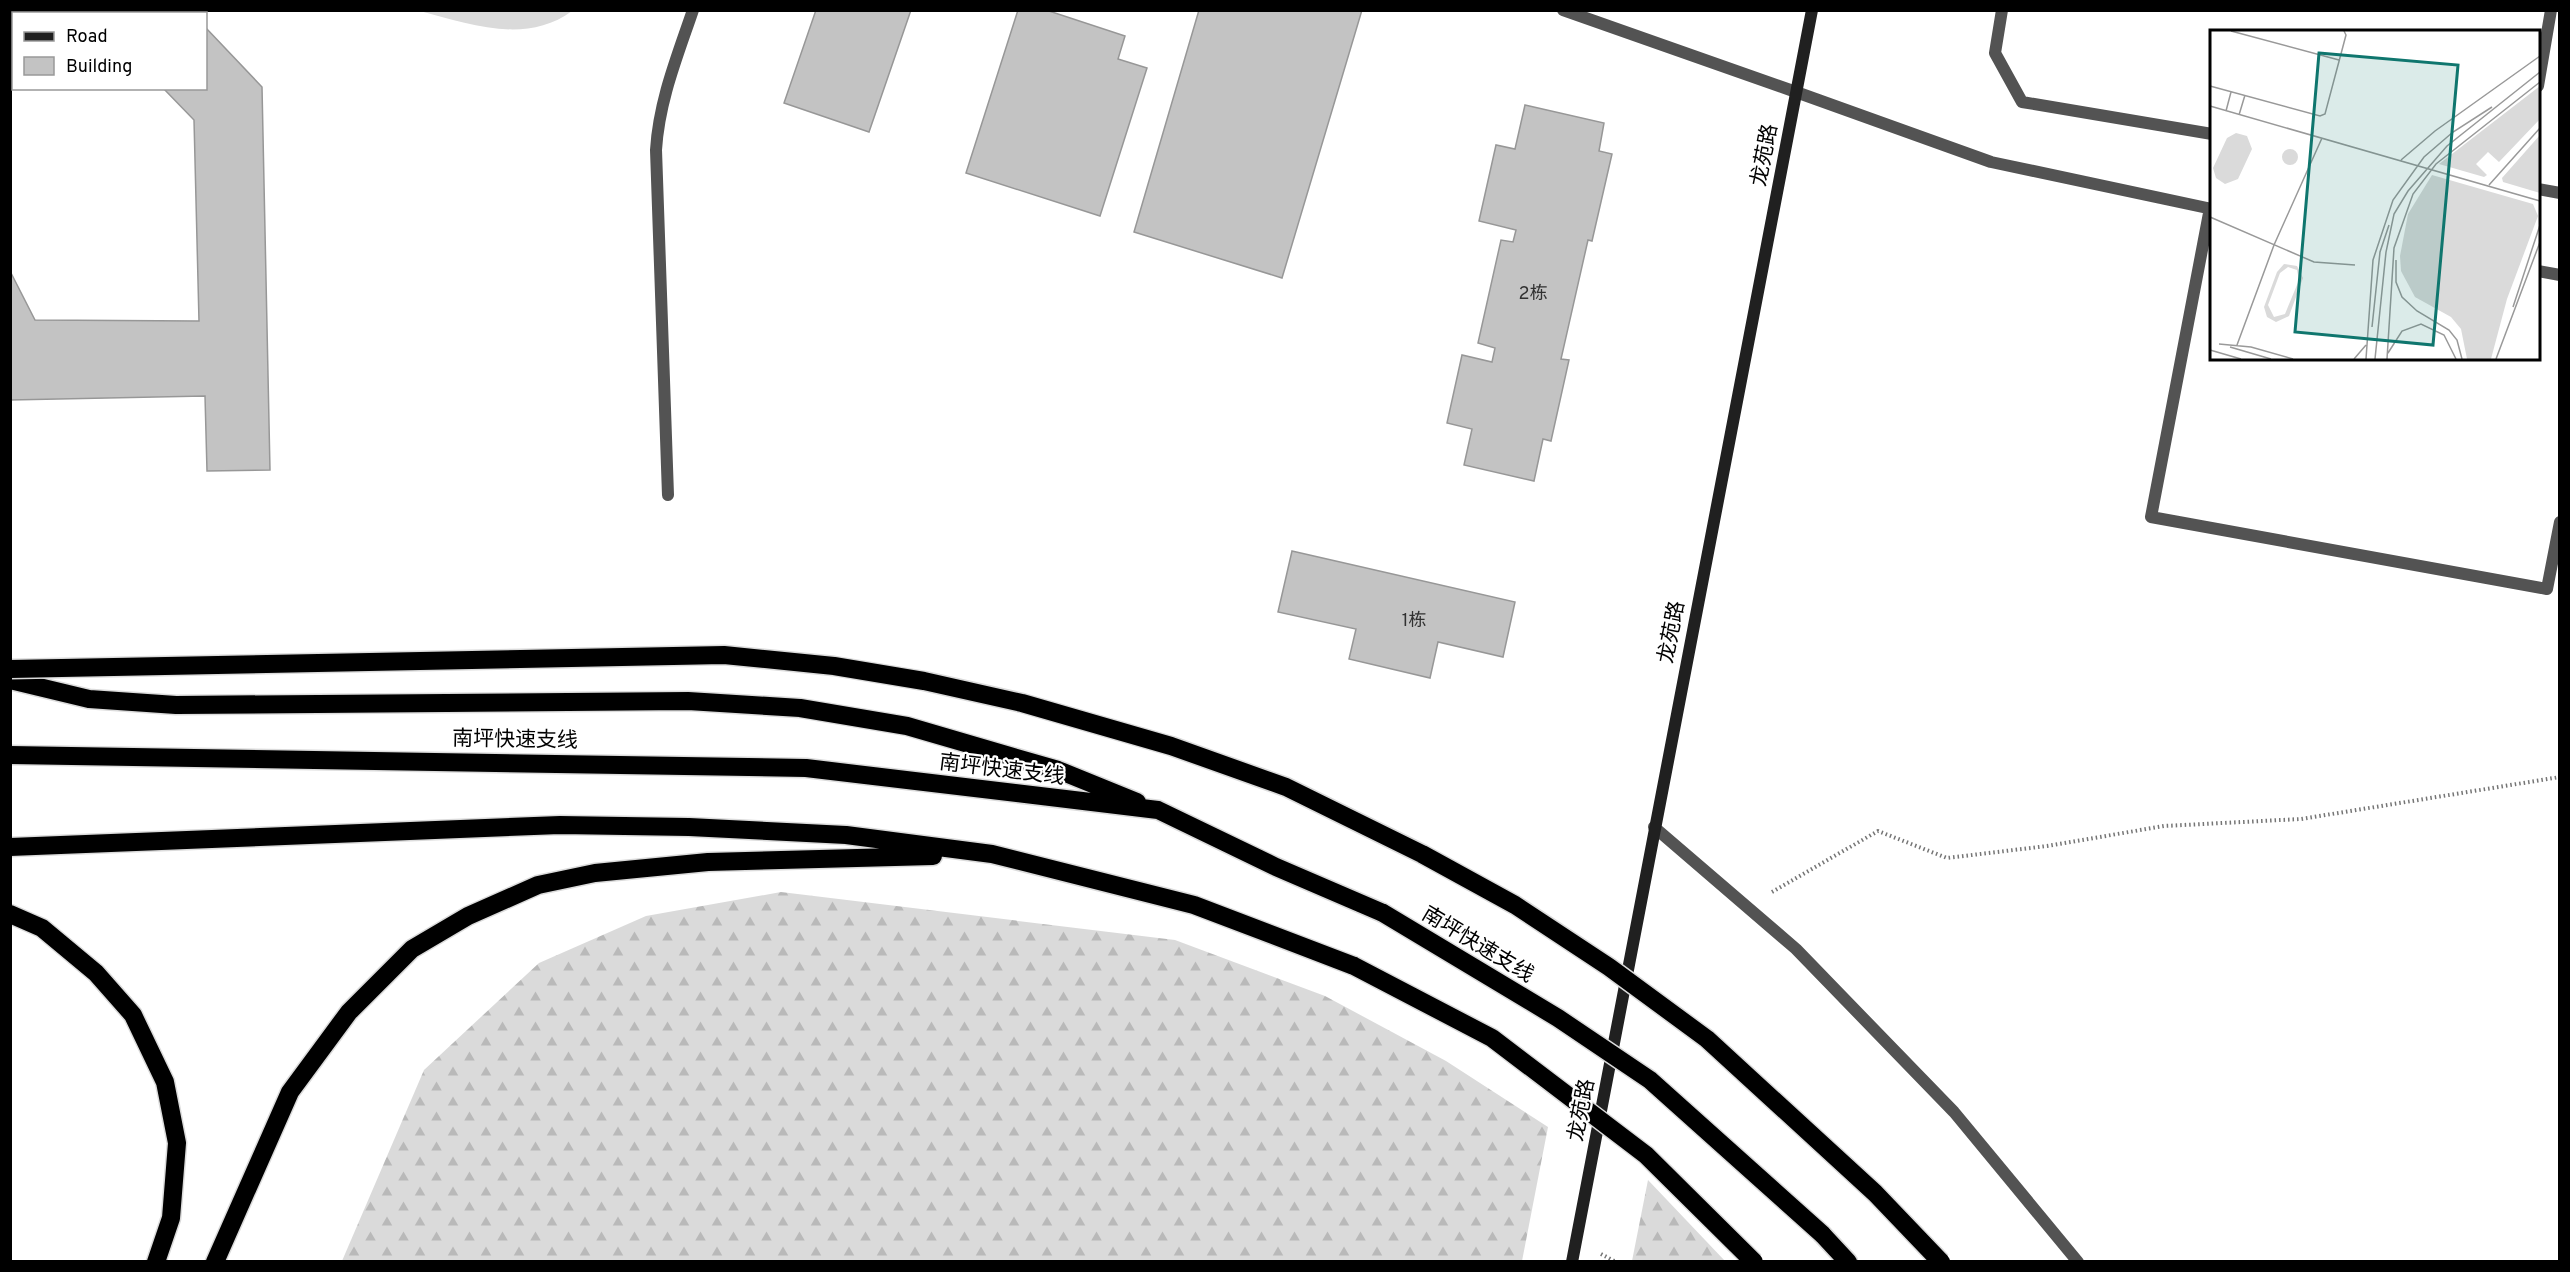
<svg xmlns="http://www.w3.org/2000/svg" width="2570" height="1272" font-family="Overpass,'Noto Sans SC',sans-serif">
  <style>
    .grass { fill: #dadada }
    .forest { fill: url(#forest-firs) }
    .building { fill: #c3c3c3; stroke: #979797; stroke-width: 1.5 }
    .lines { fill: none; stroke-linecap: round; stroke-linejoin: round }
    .highway-casing { stroke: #dbdbdb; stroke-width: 21 }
    .path { stroke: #757575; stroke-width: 4; stroke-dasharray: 1.5 3; stroke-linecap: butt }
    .lane { stroke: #535353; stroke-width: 12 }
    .street { stroke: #535353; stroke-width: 12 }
    .secondary { stroke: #202020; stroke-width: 12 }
    .highway { stroke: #000; stroke-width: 18 }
    .highway-bridge-casing { stroke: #dbdbdb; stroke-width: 21; stroke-linecap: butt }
    .highway-bridge { stroke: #000; stroke-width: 18 }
    .labels { text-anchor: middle; stroke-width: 4.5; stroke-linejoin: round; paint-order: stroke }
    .number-label { font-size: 18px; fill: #313131 }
    .street-label { font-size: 21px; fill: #000; stroke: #fff }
    .inset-road { fill: none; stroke: #999; stroke-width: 1.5 }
    .view { fill: #0f766e; fill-opacity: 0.15; stroke: #0f766e; stroke-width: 3 }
    .inset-edge { fill: none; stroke: #000; stroke-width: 3 }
  </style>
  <defs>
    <pattern id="forest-firs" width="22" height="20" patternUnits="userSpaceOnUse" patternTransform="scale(1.5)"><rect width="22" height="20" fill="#dadada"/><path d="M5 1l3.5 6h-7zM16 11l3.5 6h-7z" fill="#b9b9b9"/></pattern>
  </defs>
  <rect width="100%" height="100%" fill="#fff"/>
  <path class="grass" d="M 420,11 L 572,11 C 526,45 469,24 420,11 Z"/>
  <path class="forest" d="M 781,892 L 1175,940 L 1325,996 L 1446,1061 L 1548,1127 L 1522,1261 L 342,1261 L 424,1070 L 539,963 L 646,916 Z
    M 1648,1180 L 1725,1261 L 1632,1261 Z"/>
  <path class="building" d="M 86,10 L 188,10 L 191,14 L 89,14 Z
    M 816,10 L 911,10 L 869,132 L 784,103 Z
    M 1018,10 L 1046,10 L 1125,36 L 1118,59 L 1147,68 L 1100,216 L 966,173 Z
    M 1199,10 L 1362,10 L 1282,278 L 1134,232 Z
    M 206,28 L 262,87 L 270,470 L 207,471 L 205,396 L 10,400 L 10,271 L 35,320 L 199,321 L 194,120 L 163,88 L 206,88 Z
    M 1525,105 L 1604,123 L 1599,151 L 1612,154 L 1592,241 L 1588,240 L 1561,359 L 1569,360 L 1551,441 L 1543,439 L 1534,481 L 1464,465 L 1472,429 L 1447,423 L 1462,355 L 1492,362 L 1495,348 L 1478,343 L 1501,240 L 1513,242 L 1516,230 L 1479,221 L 1496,145 L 1515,149 Z
    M 1292,551 L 1515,602 L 1503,657 L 1438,642 L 1430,678 L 1349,659 L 1356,629 L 1278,612 Z"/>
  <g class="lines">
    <defs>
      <path id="highway" d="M 10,680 L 89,699 L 176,705 L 688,701 L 800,708 L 907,726 L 1058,770 L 1137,802
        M 10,755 L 806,768 L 1158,810 L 1276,867 L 1383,913
        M 10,847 L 560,825 L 689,827 L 846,835 L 992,854 L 1194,905 L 1354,966
        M 10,914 L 42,928 L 96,973 L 133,1015 L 165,1082 L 177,1143 L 171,1218 L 156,1262
        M 1822,1234 L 1848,1262
        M 215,1262 L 290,1092 L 349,1012 L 412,949 L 468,916 L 538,885 L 595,873 L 708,862 L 933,856"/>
    </defs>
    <use href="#highway" class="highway-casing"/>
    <path class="path" d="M 1772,892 L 1878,831 L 1947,858 L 2047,846 L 2164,826 L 2301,819 L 2560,777
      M 1601,1254 L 1616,1262"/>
    <path class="lane" d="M 1796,92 L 1991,162 L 2212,209
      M 2210,208 L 2151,517 L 2547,589 L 2560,522
      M 2538,271 L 2560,275"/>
    <path class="street" d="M 1563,10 L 1796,92
      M 2002,10 L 1995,53 L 2022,102 L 2212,134
      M 2538,86 L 2551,10
      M 2538,189 L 2560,193
      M 668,495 L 656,150 C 659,101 677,57 693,10
      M 1654,827 L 1796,949 L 1954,1112 L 2078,1262"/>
    <path class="secondary" d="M 1572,1262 L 1812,10"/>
    <use href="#highway" class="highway"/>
    <defs>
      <path id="highway-bridge" d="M 10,669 L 724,655 L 834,666 L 924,681 L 1022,703 L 1171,746 L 1286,787 L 1422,854 L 1515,905 L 1609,967 L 1707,1039 L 1875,1193 L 1941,1262
        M 1383,913 L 1558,1018 L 1650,1080 L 1822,1234
        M 1354,966 L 1492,1038 L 1646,1155 L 1754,1262"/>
    </defs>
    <use href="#highway-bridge" class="highway-bridge-casing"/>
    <use href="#highway-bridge" class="highway-bridge"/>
  </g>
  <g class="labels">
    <g class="number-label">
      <text x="1533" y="299">2栋</text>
      <text x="1414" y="626">1栋</text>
    </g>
    <g class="street-label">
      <text transform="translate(1764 155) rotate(-79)" y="7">龙苑路</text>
      <text transform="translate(1671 632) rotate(-79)" y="7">龙苑路</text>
      <text transform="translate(515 739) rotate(1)" y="7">南坪快速支线</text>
      <text transform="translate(1002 769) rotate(7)" y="7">南坪快速支线</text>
      <text transform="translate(1478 944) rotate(31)" y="7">南坪快速支线</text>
      <text transform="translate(1581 1110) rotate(-79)" y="7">龙苑路</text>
    </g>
  </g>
  <g transform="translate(2210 30)">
    <rect width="330" height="330" fill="#fff"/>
    <path d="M 26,103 L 37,106 L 42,119 L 28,149 L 15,154 L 6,148 L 3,138 L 17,108 ZM72 127a8 8 0 1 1 16 0a8 8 0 1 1-16 0ZM 74,234 L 87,236 L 93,248 L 79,286 L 66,292 L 57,287 L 54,277 L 67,242 ZM 78,237 L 87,240 L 89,250 L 75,284 L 64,287 L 58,275 L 70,243 Z" fill="#dadada" fill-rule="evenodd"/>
    <path d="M 330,56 L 330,89 L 289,132 L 278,122 L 266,134 L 277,145 L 274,147 L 229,134 ZM 330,105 L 330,163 L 293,152 L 292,148 ZM 222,145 L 323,174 L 328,186 L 297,269 L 281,329 L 257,329 L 251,299 L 241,287 L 205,267 L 191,241 L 190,226 L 198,184 Z" fill="#dadada"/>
    <path class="inset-road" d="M 21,1 L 129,30M 0,56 L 110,86 L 115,84 L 136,5 L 134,1M 0,76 L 330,171M 16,81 L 21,62M 29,85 L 35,65M 191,130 L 225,101 L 330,26M 279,155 L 330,98M 0,187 L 104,232 L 145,235M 186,230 L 186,252 L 192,267 L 207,281 L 239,300 L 247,310 L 252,329M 303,277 L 330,195M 162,297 L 170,222 L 179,195M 9,314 L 41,317 L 83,329M 27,315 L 64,215 L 112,108M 20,317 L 61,329M 0,320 L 31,329M 178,323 L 192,301 L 211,294 L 234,305 L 246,329M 144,329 L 156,315M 156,329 L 163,230 L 183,170 L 214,127 L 243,102 L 282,77M 165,329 L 176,222 L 184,184 L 198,161 L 237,116 L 330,42M 177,329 L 184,218 L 203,164 L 226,134 L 330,52M 286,329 L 330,212"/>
    <path class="view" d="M 109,23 L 248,35 L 223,315 L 85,302 Z"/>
    <rect width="330" height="330" class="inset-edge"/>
  </g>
  <rect width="2570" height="1272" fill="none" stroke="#000000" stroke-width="24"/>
  <rect x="12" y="12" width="195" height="78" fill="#ffffff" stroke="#999999" stroke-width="1.5"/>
  <rect x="24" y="32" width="30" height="9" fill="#202020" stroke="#999999" stroke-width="1.5"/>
  <text x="66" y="42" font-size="18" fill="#000000">Road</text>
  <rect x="24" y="57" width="30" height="18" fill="#c3c3c3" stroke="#999999" stroke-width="1.5"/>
  <text x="66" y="72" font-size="18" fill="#000000">Building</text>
</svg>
